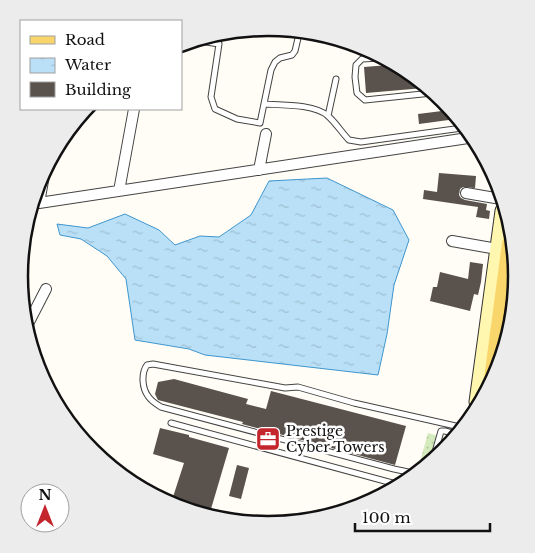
<svg xmlns="http://www.w3.org/2000/svg" width="535" height="553" font-family="'Libre Baskerville',serif">
  <style>
    .park { fill: url(#park-dots) }
    .water { fill: url(#water-ripples); stroke: #3f96cf }
    .building { fill: #5a524d }
    .lines { fill: none; stroke-linecap: round; stroke-linejoin: round }
    .lane-casing { stroke: #444; stroke-width: 7 }
    .street-casing { stroke: #444; stroke-width: 12 }
    .secondary-casing { stroke: #333; stroke-width: 17 }
    .primary-casing { stroke: #222; stroke-width: 18 }
    .lane { stroke: #fff; stroke-width: 5 }
    .street { stroke: #fff; stroke-width: 10 }
    .secondary { stroke: #fff6b0; stroke-width: 15 }
    .primary { stroke: #f9d66b; stroke-width: 16 }
    .rail { stroke: #c4262e; stroke-width: 2.5 }
    .labels { text-anchor: middle; stroke-width: 5; stroke-linejoin: round; paint-order: stroke }
    .poi-label { font-size: 14px; fill: #111; stroke: #fff; text-anchor: start }
    .rim { fill: none; stroke: #111; stroke-width: 2.5 }
  </style>
  <defs>
    <pattern id="park-dots" width="8" height="8" patternUnits="userSpaceOnUse" patternTransform="scale(1.25)"><rect width="8" height="8" fill="#d5ebbd"/><path d="M2 2h.1M6 6h.1" fill="none" stroke="#b6c8a1" stroke-width="1.8" stroke-linecap="round"/></pattern>
    <pattern id="water-ripples" width="26" height="14" patternUnits="userSpaceOnUse" patternTransform="scale(1.25)"><rect width="26" height="14" fill="#b9e0f7"/><path d="M2 4q2-2 4 0t4 0M15 11q2-2 4 0t4 0" fill="none" stroke="#9ebfd3"/></pattern>
  </defs>
  <rect width="100%" height="100%" fill="#fffdf5"/>
  <path class="park" d="M 428,433 L 452,440 L 443,453 L 418,469 Z"/>
  <path class="water" d="M 327,178 L 393,210 L 409,240 L 394,285 L 387,334 L 378,375 L 205,355 L 189,349 L 135,340 L 126,279 L 107,256 L 81,239 L 60,235 L 57,224 L 88,228 L 125,214 L 159,230 L 175,245 L 200,236 L 219,237 L 251,215 L 269,181 Z"/>
  <path class="building" d="M 389,65 L 398,70 L 424,88 L 366,93 L 364,67 Z
    M 450,110 L 456,119 L 419,124 L 418,114 Z
    M 439,173 L 476,176 L 475,188 L 463,187 L 460,189 L 459,195 L 461,198 L 465,200 L 487,204 L 486,210 L 490,211 L 489,219 L 476,217 L 478,207 L 423,199 L 424,190 L 437,192 Z
    M 470,262 L 483,264 L 481,282 L 478,295 L 474,294 L 470,311 L 430,301 L 433,287 L 437,287 L 440,272 L 468,279 Z
    M 174,379 L 248,399 L 246,404 L 266,409 L 271,391 L 406,426 L 395,465 L 242,424 L 243,422 L 158,400 L 155,394 L 158,382 Z
    M 160,428 L 189,435 L 189,437 L 229,448 L 211,509 L 173,497 L 184,463 L 153,454 Z
    M 237,465 L 249,468 L 241,499 L 229,496 Z"/>
  <g class="lines">
    <defs>
      <path id="lane" d="M 200,41 L 219,44 L 211,97 L 215,109 L 237,119 L 260,123 L 271,70 L 275,62 L 280,58 L 292,55 L 295,51 L 299,34
        M 380,58 L 362,59 L 356,65 L 355,77 L 357,93 L 365,100 L 432,93
        M 264,104 C 282,105 315,104 328,116 C 336,123 342,133 349,140 L 361,142 L 462,128
        M 328,116 L 336,79
        M 171,423 L 396,484
        M 433,459 L 441,431 L 445,431 L 456,434
        M 413,473 L 394,469 L 161,407 C 156,404 151,401 148,396 C 142,388 141,373 147,365 L 153,364 L 285,388 L 298,387 L 354,403 L 460,427"/>
      <path id="street" d="M 45,170 L 39,203 L 468,138
        M 259,170 L 266,134
        M 119,191 L 134,109
        M 466,193 L 501,199
        M 452,241 L 497,249
        M 28,324 L 46,289"/>
      <path id="secondary" d="M 477,402 L 503,211"/>
      <path id="primary" d="M 492,379 L 510,243"/>
    </defs>
    <use href="#lane" class="lane-casing"/>
    <use href="#street" class="street-casing"/>
    <use href="#secondary" class="secondary-casing"/>
    <use href="#primary" class="primary-casing"/>
    <use href="#lane" class="lane"/>
    <use href="#street" class="street"/>
    <use href="#secondary" class="secondary"/>
    <use href="#primary" class="primary"/>
    <path class="rail" d="M 498,367 L 513,258"/>
  </g>
  <defs>
    <symbol id="office-square" viewBox="-11 -11 22 22"><rect x="-9" y="-9" width="18" height="18" rx="4" fill="#c4262e" stroke="#fff"/><path d="M-6-3h4V-5.5h4V-3h4V5H-6ZM-1-4.5V-3h2v-1.5ZM-6 0V1H6V0Z" fill="#fff"/></symbol>
  </defs>
  <g fill-rule="evenodd">
    <use href="#office-square" x="254" y="425" width="28" height="28"/>
  </g>
  <g class="labels">
    <g class="poi-label">
      <text x="286" y="436">Prestige<tspan x="286" dy="16">Cyber Towers</tspan></text>
    </g>
  </g>
  <path d="M0 0H535V553H0ZM28 276a240 240 0 1 1 480 0a240 240 0 1 1-480 0Z" fill="#ececec" fill-rule="evenodd"/>
  <path class="rim" d="M28 276a240 240 0 1 1 480 0a240 240 0 1 1-480 0Z"/>
  <rect x="20" y="20" width="162" height="90" fill="#ffffff" stroke="#a0a0a0"/>
  <rect x="30" y="36" width="25" height="8" fill="#f9d66b" stroke="#a0a0a0"/>
  <text x="65" y="45" font-size="15" fill="#111111">Road</text>
  <rect x="30" y="58" width="25" height="15" fill="url(#water-ripples)" stroke="#a0a0a0"/>
  <text x="65" y="70" font-size="15" fill="#111111">Water</text>
  <rect x="30" y="82" width="25" height="15" fill="#5a524d" stroke="#a0a0a0"/>
  <text x="65" y="95" font-size="15" fill="#111111">Building</text>
  <g transform="translate(45 508)"><circle r="24" fill="#ffffff" stroke="#a0a0a0"/>
  <path d="M0-4L9 19L0 12L-9 19Z" fill="#c4262e"/>
  <text y="-8" font-size="14" font-weight="bold" text-anchor="middle" fill="#111111">N</text>
  </g>
  <path d="M355 523v8h135v-8" fill="none" stroke="#111111" stroke-width="2.5"/>
  <text x="362" y="523" font-size="15" fill="#111111" stroke="#ffffff" stroke-width="4" paint-order="stroke">100 m</text>
</svg>
